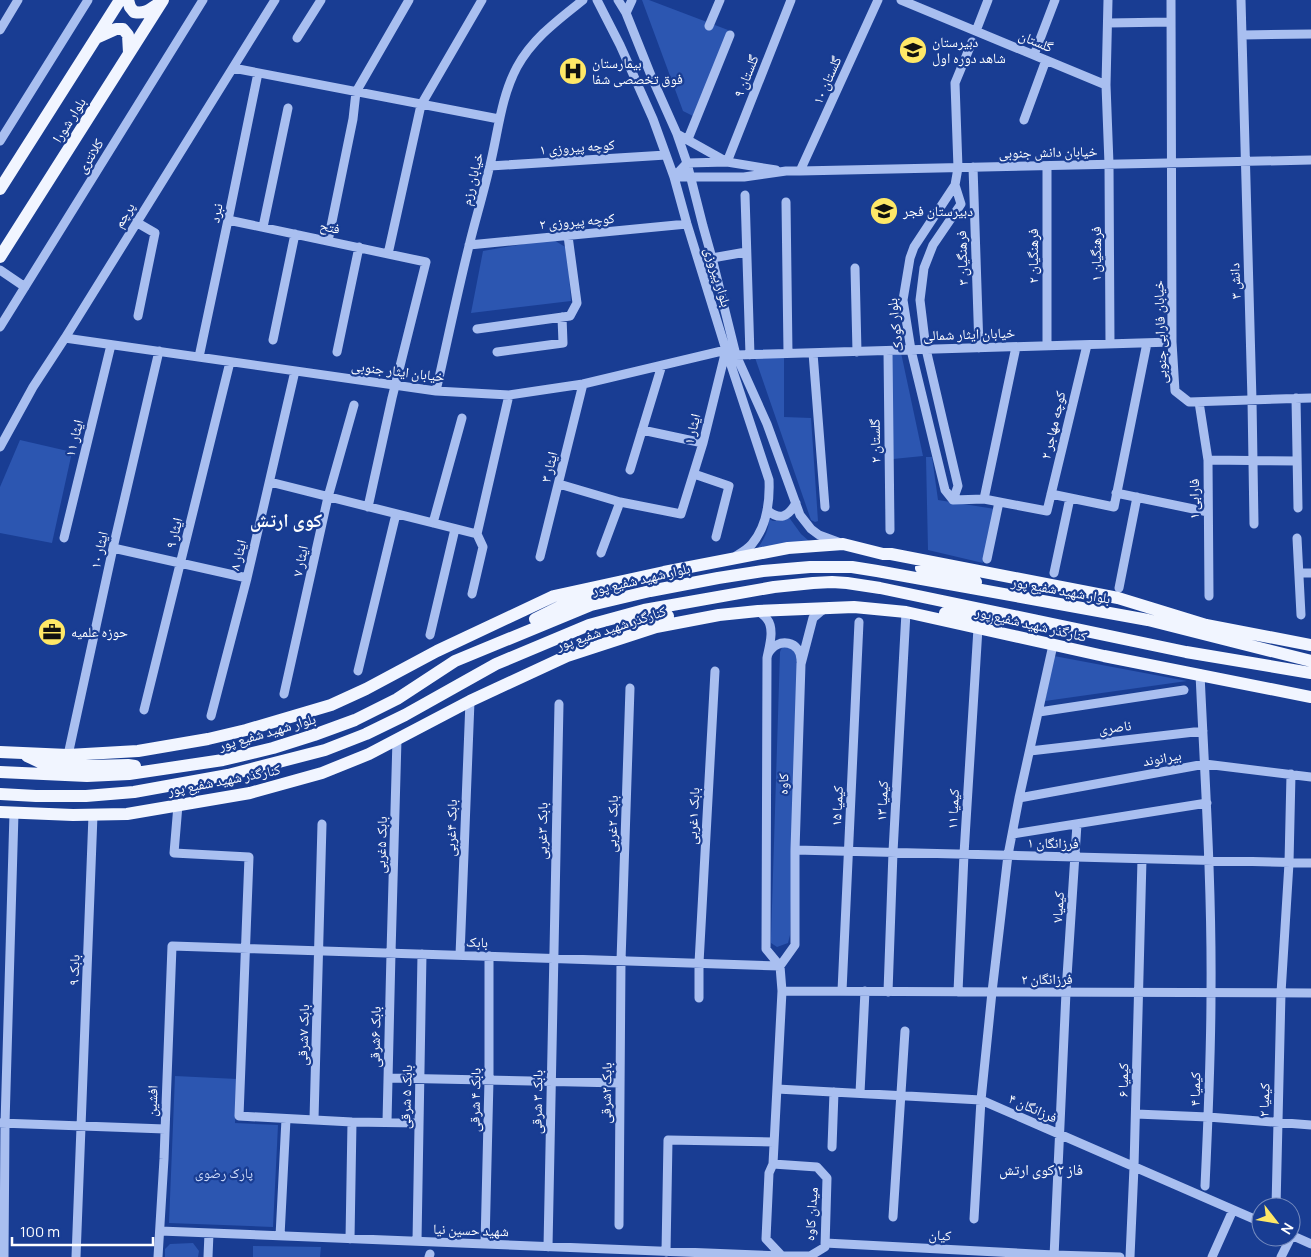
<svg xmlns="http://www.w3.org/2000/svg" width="1311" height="1257" font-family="Manrope,'Noto Naskh Arabic',sans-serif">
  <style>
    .green { fill: #2c56b1 }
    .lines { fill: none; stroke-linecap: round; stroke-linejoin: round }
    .minor { stroke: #a9bff0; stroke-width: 9 }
    .major { stroke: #f1f5ff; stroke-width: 12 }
    .labels { text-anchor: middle; stroke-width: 4.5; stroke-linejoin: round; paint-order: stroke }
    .street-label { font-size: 14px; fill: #fff; stroke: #193d93 }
    .poi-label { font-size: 14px; fill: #fff; stroke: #193d93; text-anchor: start }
    .park-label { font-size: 14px; fill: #d0ddfb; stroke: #193d93 }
    .neighbourhood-label { font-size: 15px; fill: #fff; stroke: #193d93 }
    .district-label { font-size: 19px; font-weight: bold; fill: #fff; stroke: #193d93 }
  </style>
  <rect width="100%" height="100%" fill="#193d93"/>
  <path class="green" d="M 642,0 L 649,0 L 728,30 L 693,116 L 683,111 Z
    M 552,239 L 567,248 L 571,301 L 471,313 L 483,251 Z
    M 900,348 L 923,456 L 893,459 L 890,349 Z
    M 752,349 L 784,350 L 784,417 L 811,418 L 818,521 L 815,522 L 811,520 Z
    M 20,440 L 72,452 L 52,543 L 0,533 L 0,487 Z
    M 926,457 L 932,457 L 938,500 L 995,509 L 983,563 L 928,550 Z
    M 788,516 L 801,534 L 809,541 L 758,548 C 764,539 769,530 769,519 L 773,521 L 781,521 Z
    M 785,644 L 798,654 L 790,935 L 788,943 L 777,947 L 771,943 L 771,938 L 780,652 L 782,647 Z
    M 1054,656 L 1187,681 L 1045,701 Z
    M 175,1076 L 237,1079 L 235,1123 L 278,1125 L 273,1227 L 169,1223 Z
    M 193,1243 L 199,1251 L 198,1257 L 165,1257 L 165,1249 L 170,1244 Z
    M 253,1246 L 321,1247 L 320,1257 L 253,1257 Z"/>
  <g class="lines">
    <path class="minor" d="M 597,0 L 620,45 L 653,119 L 674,177 L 687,224 L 726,350 L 769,480 C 770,503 767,526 752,544 C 748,549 741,553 736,556
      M 618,0 L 626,13 L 652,78 L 677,134 L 687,163 L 703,226 L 712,258 L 736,355 L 767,424 L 800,515 L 811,529 L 819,535 L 838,542
      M 901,0 L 1106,85
      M 1108,0 L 1106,85 L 1109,164 L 1110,344
      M 1171,0 L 1172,342 L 1175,391 L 1189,402 L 1311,398
      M 1241,0 L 1252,400 L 1254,524
      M 626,13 L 632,0
      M 1108,23 L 1171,22
      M 709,26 L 720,0
      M 0,30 L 18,0
      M 976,31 L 988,0
      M 1243,35 L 1311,34
      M 297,38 L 321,0
      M 1034,55 L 1055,0
      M 233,68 L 499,119
      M 1024,120 L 1046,60
      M 677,134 L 727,162 L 791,0
      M 688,139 L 730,35
      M 0,141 L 88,0
      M 490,166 L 666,155
      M 973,167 L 979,348
      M 800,171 L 878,0
      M 674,177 L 744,177 L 786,171 L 800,171 L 1311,160
      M 674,177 L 687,163 L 727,162 L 776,170
      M 745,195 L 750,355
      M 786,202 L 788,353
      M 228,220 L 426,262 L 392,398 L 368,507
      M 136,222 L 155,233 L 138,316
      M 263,227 L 288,108
      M 328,241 L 353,119 L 356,92 L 409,0
      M 469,245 L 687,224
      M 388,254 L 421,105 L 482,0
      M 712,258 L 746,252
      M 855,268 L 857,352
      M 0,270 L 25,287
      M 0,327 L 203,0
      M 477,329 L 570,316 L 577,303 L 568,236
      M 65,338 L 436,391 L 509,395 L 583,384 L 726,350 L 703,443 L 681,514 L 620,502 L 559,484
      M 273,340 L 295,234
      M 1047,346 L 1047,166
      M 888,351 L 890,530
      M 337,352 L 359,247
      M 497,352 L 563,343 L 562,317
      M 813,353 L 825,507
      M 736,355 L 1172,342
      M 199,357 L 228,220 L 258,73
      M 436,391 C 447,343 457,294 469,246 C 475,221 483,195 489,169 C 498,135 500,99 517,67 C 533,38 558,20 583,0
      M 1296,398 L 1298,508
      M 1199,402 L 1208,460 L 1209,596
      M 642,430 L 703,443
      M 0,447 L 33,387 L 65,338 L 275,0
      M 1208,460 L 1297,461
      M 630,470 L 662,365
      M 694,474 L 729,486 L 716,537
      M 270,482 L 477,534
      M 1116,493 L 1208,512
      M 1051,494 L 1114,507 L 1147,343
      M 984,499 L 1016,347
      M 953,500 L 945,490 L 911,350 L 903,300 L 910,258 L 914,247 L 955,185 L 958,168 L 955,83 L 972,42
      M 953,500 L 958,486 L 926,349 L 920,300 L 924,268 L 933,245 L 961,204 L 955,185
      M 953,500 L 984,499 L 1047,511 L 1087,345
      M 767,510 C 780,521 788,517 796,503
      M 433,523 L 462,418
      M 477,534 L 509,395
      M 64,538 L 111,345
      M 1297,538 L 1301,615
      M 113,548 L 247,578
      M 601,553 L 620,502
      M 540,557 L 583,384
      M 987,559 L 999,502
      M 1054,573 L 1070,498
      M 1299,573 L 1311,573
      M 1119,588 L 1137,497
      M 472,594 L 483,547 L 477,534
      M 758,611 C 761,613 765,616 767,619 C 775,629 769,647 767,658 L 766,949 L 780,966 L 795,945 L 795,850 L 801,664 L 813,618 L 820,612 L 825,609
      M 430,635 L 455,529
      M 1053,645 L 1019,798 L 1205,764 L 1311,777
      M 768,654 C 777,636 802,641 801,661
      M 358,671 L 396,514
      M 1200,674 C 1205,781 1212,887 1211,993 C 1211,1057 1208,1122 1205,1186
      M 284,694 L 328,497 L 354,405
      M 144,710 L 230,362
      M 1039,712 L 1184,690
      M 211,716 L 247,578 L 295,371
      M 1030,751 L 1203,731
      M 68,755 L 113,548 L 159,351
      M 178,805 L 174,853 L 249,857 L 239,1116 L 352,1122 L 418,1123
      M 1013,834 L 1207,803
      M 795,850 L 1311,863
      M 460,955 L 470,701
      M 782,991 L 1311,993
      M 842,991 L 859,622
      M 888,992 L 893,852 L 906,612
      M 958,992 L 964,854 L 978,628
      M 699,998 L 699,963 L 715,671
      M 389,1078 L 620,1083
      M 777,1089 L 981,1100 L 1261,1222
      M 860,1093 L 865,991
      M 1136,1114 L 1208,1117 L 1311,1125
      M 314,1119 L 322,824
      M 387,1122 L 391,953 L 397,739
      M 0,1123 L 165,1129
      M 832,1147 L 834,1092
      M 773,1164 L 817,1167 L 827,1178 L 825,1247 L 810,1256 L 782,1256 L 766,1239 L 769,1173 Z
      M 1276,1207 L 1281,993 L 1289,863 L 1291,774
      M 893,1217 L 905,1031
      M 974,1219 L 981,1100 L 992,992 L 1008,855 L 1019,798
      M 619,1225 L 621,961 L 630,688
      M 160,1231 L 782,1256
      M 1291,1235 L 1311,1244
      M 280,1236 L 286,1119
      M 350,1239 L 352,1122
      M 417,1241 L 422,954
      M 825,1243 L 1054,1255 L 1120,1257
      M 485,1244 L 489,1080 L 489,956
      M 548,1247 L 559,704
      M 666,1252 L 668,1140 L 774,1142
      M 4,1257 L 5,1124 L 14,813
      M 76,1257 L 93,815
      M 158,1257 L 164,1159 L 172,946 L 780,966 L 782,991 L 773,1164
      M 208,1257 L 209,1233
      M 429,1257 L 430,1254
      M 1054,1257 L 1066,992 L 1077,824
      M 1130,1257 L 1134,1167 L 1142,859
      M 1212,1257 L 1233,1210
      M 1281,1257 L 1291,1237"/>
    <path class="major" d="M 128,0 L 130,7 L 134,12 C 145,14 149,10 158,4
      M 96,38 L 116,29 L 123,29 L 128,35 L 129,53
      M 0,189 L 120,0
      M 0,257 L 163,0
      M 921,568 L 976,582
      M 945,613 L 988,619
      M 535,619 L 559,607 L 591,597
      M 623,622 L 668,616
      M 0,752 L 68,755 L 138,751 L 208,739 L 246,730 L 331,705 L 366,689 L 437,651 L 554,596 L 664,572 L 788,548 L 843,544 L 883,554 L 891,554 L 1118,598 L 1206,625 L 1311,645
      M 27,756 L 44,764 L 92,766 L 128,765 L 135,766
      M 0,772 L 87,776 L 129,774 L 223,760 L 273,748 L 314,735 L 355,720 L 397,699 L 455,661 L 591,605 L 650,591 L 718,578 L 763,571 L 810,567 L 852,567 L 877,571 L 1148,620 L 1311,661
      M 0,794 L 36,796 L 86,796 L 134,792 L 228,775 L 325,750 L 366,734 L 405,715 L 496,664 L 589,625 L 644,610 L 774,587 L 813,583 L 832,582 L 847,583 L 880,588 L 1186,652 L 1311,673
      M 0,812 L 73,815 L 127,814 L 250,793 L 322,773 L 369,754 L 470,701 L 567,656 L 656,627 L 719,615 L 758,611 L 854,607 L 906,612 L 1104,656 L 1311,697"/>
  </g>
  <defs>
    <symbol id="school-disc" viewBox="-11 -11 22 22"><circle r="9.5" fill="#ffe867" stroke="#193d93"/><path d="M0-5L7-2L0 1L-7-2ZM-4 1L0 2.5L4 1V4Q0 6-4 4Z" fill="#111"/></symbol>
    <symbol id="hospital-disc" viewBox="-11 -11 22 22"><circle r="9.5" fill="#ffe867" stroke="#193d93"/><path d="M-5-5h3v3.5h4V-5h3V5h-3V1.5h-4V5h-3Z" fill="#111"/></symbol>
    <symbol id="office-disc" viewBox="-11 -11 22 22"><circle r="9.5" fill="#ffe867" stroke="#193d93"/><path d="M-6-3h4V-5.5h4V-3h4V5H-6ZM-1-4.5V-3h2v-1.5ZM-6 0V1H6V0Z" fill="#111"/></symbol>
  </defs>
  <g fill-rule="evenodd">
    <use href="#school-disc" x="897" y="34" width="32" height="32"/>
    <use href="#hospital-disc" x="557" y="55" width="32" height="32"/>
    <use href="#school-disc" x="868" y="195" width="32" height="32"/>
    <use href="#office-disc" x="36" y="616" width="32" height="32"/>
  </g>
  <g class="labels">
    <g class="street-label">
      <text transform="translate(1036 41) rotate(23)" y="5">گلستان</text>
      <text transform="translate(746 76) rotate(-68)" y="5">گلستان ۹</text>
      <text transform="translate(827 80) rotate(-66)" y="5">گلستان ۱۰</text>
      <text transform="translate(69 120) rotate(-58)" y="5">بلوار شورا</text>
      <text transform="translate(577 147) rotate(-4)" y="5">کوچه پیروزی ۱</text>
      <text transform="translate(1048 152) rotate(-1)" y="5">خیابان دانش جنوبی</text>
      <text transform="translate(90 156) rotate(-58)" y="5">کلانتری</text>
      <text transform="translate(472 179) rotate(-76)" y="5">خیابان رزم</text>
      <text transform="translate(216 213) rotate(-78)" y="5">نبرد</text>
      <text transform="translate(124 215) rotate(-58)" y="5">پرچم</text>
      <text transform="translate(577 221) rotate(-5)" y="5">کوچه پیروزی ۲</text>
      <text transform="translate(330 227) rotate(12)" y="5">فتح</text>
      <text transform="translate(1096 254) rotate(-90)" y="5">فرهنگیان ۱</text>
      <text transform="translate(1033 256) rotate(-90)" y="5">فرهنگیان ۲</text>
      <text transform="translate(962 258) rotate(-92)" y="5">فرهنگیان ۳</text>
      <text transform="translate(718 277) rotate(73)" y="5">بلوار پیروزی</text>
      <text transform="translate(1235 281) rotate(-92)" y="5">دانش ۳</text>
      <text transform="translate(895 325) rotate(-97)" y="5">بلوار کودک</text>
      <text transform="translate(1160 332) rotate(-92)" y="5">خیابان فارابی جنوبی</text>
      <text transform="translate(969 334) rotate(-2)" y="5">خیابان ایثار شمالی</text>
      <text transform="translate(398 371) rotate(7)" y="5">خیابان ایثار جنوبی</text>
      <text transform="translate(1053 425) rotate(-77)" y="5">کوچه مهاجر ۲</text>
      <text transform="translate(692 429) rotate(-76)" y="5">ایثار ۱</text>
      <text transform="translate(74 438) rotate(-76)" y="5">ایثار ۱۱</text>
      <text transform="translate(875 441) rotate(-91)" y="5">گلستان ۲</text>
      <text transform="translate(549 467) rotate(-76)" y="5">ایثار ۳</text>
      <text transform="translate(1194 499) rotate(-90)" y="5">فارابی ۱</text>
      <text transform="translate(174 533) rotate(-76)" y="5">ایثار ۹</text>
      <text transform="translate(99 550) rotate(-77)" y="5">ایثار ۱۰</text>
      <text transform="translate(238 555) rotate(-76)" y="5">ایثار ۸</text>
      <text transform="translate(300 561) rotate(-78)" y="5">ایثار ۷</text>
      <text transform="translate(641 579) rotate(-13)" y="5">بلوار شهید شفیع پور</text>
      <text transform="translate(1061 590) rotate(10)" y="5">بلوار شهید شفیع پور</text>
      <text transform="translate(1031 624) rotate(13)" y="5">کنارگذر شهید شفیع پور</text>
      <text transform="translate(611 628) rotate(-18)" y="5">کنارگذر شهید شفیع پور</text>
      <text transform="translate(1115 727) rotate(-7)" y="5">ناصری</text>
      <text transform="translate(267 732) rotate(-16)" y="5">بلوار شهید شفیع پور</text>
      <text transform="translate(1162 758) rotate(-10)" y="5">بیرانوند</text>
      <text transform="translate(224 780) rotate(-11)" y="5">کنارگذر شهید شفیع پور</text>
      <text transform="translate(783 784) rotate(-88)" y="5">کاوه</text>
      <text transform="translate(882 801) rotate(-87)" y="5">کیمیا ۱۳</text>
      <text transform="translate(837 806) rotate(-87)" y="5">کیمیا ۱۵</text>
      <text transform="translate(953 809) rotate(-87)" y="5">کیمیا ۱۱</text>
      <text transform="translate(693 816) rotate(-87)" y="5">بابک ۱غربی</text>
      <text transform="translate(612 824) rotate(-88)" y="5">بابک ۲غربی</text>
      <text transform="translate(451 828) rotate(-88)" y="5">بابک ۴غربی</text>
      <text transform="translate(542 831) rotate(-89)" y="5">بابک ۳غربی</text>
      <text transform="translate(1053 843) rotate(1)" y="5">فرزانگان ۱</text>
      <text transform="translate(381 845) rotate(-88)" y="5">بابک ۵غربی</text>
      <text transform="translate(1058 907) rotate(-86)" y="5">کیمیا۷</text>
      <text transform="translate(477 942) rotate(2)" y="5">بابک</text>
      <text transform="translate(74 970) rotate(-88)" y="5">بابک ۹</text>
      <text x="1047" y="984">فرزانگان ۲</text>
      <text transform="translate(303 1035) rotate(-88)" y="5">بابک ۷شرقی</text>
      <text transform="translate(375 1037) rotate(-89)" y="5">بابک ۶شرقی</text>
      <text transform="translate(1123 1080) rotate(-89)" y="5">کیمیا ۶</text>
      <text transform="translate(1195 1089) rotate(-89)" y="5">کیمیا ۴</text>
      <text transform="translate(606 1093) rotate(-89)" y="5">بابک ۲شرقی</text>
      <text transform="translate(406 1097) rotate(-88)" y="5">بابک ۵ شرقی</text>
      <text transform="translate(475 1100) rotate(-89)" y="5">بابک ۴ شرقی</text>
      <text transform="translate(1264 1100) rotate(-88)" y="5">کیمیا ۲</text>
      <text transform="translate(152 1101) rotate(-88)" y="5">افشین</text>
      <text transform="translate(537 1102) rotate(-89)" y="5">بابک ۳ شرقی</text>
      <text transform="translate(1033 1108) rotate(24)" y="5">فرزانگان ۴</text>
      <text transform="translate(811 1214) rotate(-86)" y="5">میدان کاوه</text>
      <text transform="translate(471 1230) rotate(2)" y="5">شهید حسین نیا</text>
      <text transform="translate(940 1235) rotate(3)" y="5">کیان</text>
    </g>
    <g class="poi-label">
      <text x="932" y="47">دبیرستان<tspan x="932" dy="16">شاهد دوره اول</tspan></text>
      <text x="592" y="68">بیمارستان<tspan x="592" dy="16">فوق تخصصی شفا</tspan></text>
      <text x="903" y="216">دبیرستان فجر</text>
      <text x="71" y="637">حوزه علمیه</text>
    </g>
    <g class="park-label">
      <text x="224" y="1178">پارک رضوی</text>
    </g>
    <g class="neighbourhood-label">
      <text x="1041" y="1175">فاز ۲ کوی ارتش</text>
    </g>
    <g class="district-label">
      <text x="286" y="527">کوی ارتش</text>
    </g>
  </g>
  <g transform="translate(1276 1222) rotate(121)"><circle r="24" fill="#193d93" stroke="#758bbe"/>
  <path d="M0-4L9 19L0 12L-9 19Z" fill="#ffe867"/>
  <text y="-8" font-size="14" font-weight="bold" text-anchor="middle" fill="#ffffff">N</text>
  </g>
  <path d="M12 1237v8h141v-8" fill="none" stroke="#ffffff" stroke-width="2.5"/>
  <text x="20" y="1237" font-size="15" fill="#ffffff" stroke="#193d93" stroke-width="4" paint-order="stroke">100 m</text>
</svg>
